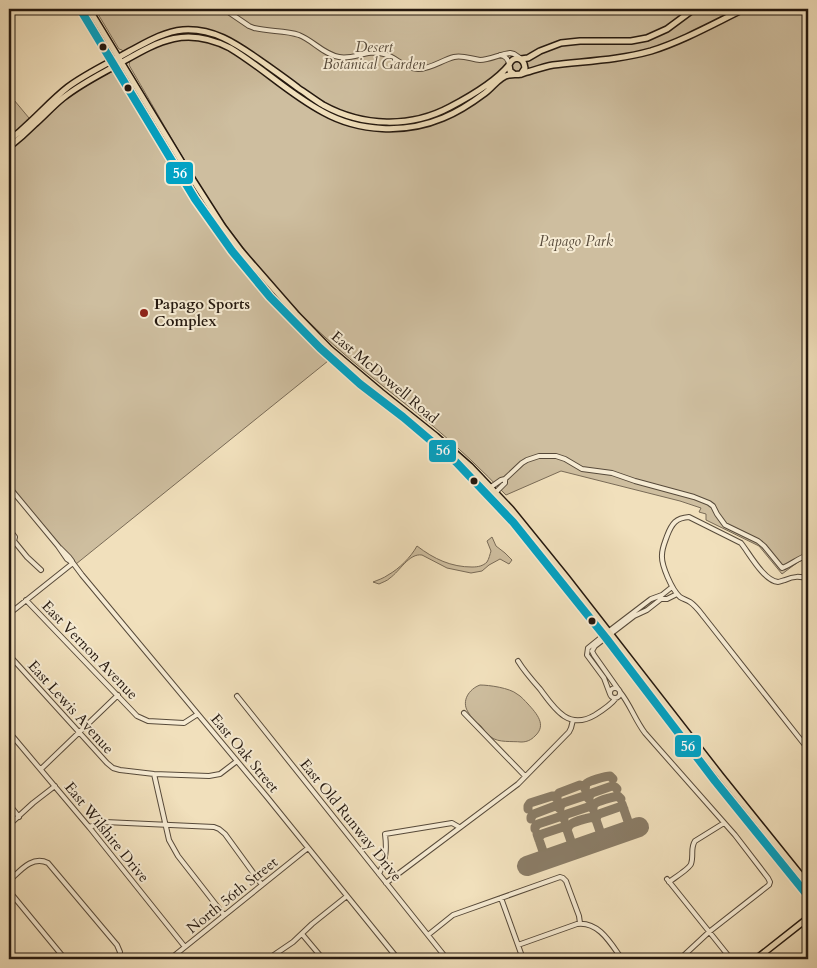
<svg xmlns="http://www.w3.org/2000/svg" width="817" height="968" font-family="Cardo,serif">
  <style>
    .green { fill: #cebe9f; stroke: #796b57 }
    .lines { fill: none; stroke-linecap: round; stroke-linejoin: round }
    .taxiway { stroke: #8a7c66; stroke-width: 9 }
    .runway { stroke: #8a7c66; stroke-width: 20 }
    .minor-casing { stroke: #574a3a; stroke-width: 6 }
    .major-casing { stroke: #24180f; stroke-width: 8 }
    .minor { stroke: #f6ebd3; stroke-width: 4 }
    .major { stroke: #f1e0bc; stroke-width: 5 }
    .bus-1-casing { stroke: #f6ebd3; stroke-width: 11 }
    .bus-1 { stroke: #02a2c4; stroke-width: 8 }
    .bus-dot { fill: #24180f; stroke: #f6ebd3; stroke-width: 2 }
    .poi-dot { fill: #8f2418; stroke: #f6ebd3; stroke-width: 2 }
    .labels { text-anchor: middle; stroke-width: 4; stroke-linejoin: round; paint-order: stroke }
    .park-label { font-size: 15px; font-style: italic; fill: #574a3a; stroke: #f6ebd3 }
    .poi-label { font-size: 15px; font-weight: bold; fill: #24180f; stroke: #f6ebd3; text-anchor: start }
    .street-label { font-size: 15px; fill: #24180f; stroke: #f6ebd3 }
    .line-badge { stroke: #f6ebd3; stroke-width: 2 }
    .badge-label { font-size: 14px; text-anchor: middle; font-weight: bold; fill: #fff }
  </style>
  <rect width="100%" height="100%" fill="#f1e0bc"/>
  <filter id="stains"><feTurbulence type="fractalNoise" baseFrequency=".004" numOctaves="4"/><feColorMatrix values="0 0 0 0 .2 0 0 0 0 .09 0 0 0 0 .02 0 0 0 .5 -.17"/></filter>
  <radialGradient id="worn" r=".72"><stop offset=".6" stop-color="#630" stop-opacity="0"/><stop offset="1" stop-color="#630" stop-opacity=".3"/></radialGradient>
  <path class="green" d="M 95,9 L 808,9 L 808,558 L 798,562 L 782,574 L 759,546 L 706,520 L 706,514 L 699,512 L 701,508 L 680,501 L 561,471 L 506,495 C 483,471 459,448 434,427 C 389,390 342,356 301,314 C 273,284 245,252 221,218 C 188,169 159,116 129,65 L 130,61 L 122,50 L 119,49 Z
    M 111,72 L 115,72 C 154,138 192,206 240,267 C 267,301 298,331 328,361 L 76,564 L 9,484 L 9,150 L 21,140 L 9,126 L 9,94 L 29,118 L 35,128 L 69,96 L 82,86 Z
    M 492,537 L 496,546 L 505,553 L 512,560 L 509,564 L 500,559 L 489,565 L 482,571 L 471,573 L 447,568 L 422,555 C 409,553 400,571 390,578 C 387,581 383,582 379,584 L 373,582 C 378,580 384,578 388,575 C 399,569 411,557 417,546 C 434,559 451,567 472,567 C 478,567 483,566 487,562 C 489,559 490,554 491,551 L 487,541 Z
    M 480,685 C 489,685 510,688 517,694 C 521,696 525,701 528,704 C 537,714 547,725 535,736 C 531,740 527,742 521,742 C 513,741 498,743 491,737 C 487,734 484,730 481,726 C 476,722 471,717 468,712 C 461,701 469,689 480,685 Z"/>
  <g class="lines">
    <path class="taxiway" d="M 622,804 L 631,830
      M 528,809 L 528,806 L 530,803 L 552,796 L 554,796 L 557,799 L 557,796 L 559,793 L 580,785 L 584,786 L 585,789 C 586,787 585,786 586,784 C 588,781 606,776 610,776 L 613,779
      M 594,814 L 603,840
      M 531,819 L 531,817 L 534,814 L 555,806 L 558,807 L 560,809 L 560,806 L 563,803 L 584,796 L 586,796 L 589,799 L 589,796 L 592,793 L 612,786 L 615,787 L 617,789
      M 565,824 L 574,850
      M 535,829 L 535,827 L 538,824 L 559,817 L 562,817 L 564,819 L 564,816 L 567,814 L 588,807 L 590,806 L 593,809 C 593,808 593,806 594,805 C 596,801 613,797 618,796 L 621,799
      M 537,834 L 546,860
      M 539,840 L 539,837 L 542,834 L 563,827 L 566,828 L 567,830 C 568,828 568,827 569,826 C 571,822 588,818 593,817 L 596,820 L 597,816 L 599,814 L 619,807 L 622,807 L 624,809"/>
    <path class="runway" d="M 527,866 L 639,827"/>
    <defs>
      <path id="minor" d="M 224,9 L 249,26 L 254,28 C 269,32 285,30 299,35 C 314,41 323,54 339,57 C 355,60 366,49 384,54 C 396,57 405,69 418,69 C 431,69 442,60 454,57 C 463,55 471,59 480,60 C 490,60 500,54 510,53 L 514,54 L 520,58
        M 500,55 C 506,56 508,59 509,64
        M 9,133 L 11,131 L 14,135
        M 9,487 L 58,546 L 67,559 L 73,563 L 82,575 L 267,797 L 398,959
        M 491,487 L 501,480 L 505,479 L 522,463 L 527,460 L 539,456 L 556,456 L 565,459 L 582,469 L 612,473 L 635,481 L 694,497 L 709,503 L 713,506 L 717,514 L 725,525 L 758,541 L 764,546 L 782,568 C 791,565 798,558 808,555
        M 496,492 L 505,483 L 505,479
        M 9,529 L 15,537 L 14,541 L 27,557 L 41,570
        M 60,548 L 69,557 L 72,561
        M 808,579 C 800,576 794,576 785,580 C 784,580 780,582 778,582 C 764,581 749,553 741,543 L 689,517 C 676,518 672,523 667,536 C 665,542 662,548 662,555 C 661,565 672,590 680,597 C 683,599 687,600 690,602 C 696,606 700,612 704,617 L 808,749
        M 9,592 L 11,594
        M 26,600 L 137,716 L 148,721 L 184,723 L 198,714
        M 9,614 L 73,563
        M 9,655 L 107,763 L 113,768 L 120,770 L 154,774 L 209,776 L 220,774 L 237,761
        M 518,661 C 524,671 532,680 540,689 C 554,708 568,731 595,715 C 603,710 611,705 616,698
        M610 693a5 5 0 1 1 10 0a5 5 0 1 1-10 0Z
        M 618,689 L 594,655 L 592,651 L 595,646 L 634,616 L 647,610 L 661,599 L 667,599 L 677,594
        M 620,692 C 630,704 635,720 645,733 L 735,835 L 768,878 L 770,882 L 769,885 L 709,932 L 680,959
        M 610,694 L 604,678 L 587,655 L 588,648 L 609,631 L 651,599 L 662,595 L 672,587
        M 237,696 L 447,959
        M 464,713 L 525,776
        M 9,732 L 89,827 L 185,947
        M 41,769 L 118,695
        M 154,774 L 169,840 L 178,856 L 224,915
        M 9,804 L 19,817
        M 9,825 L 33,803 L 55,786
        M 89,827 L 105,822 L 214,827 L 219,829 L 225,834 L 262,885
        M 379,874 C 386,859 387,850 385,834 L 452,823 L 459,827
        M 667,879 L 731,959
        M 9,881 C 20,871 32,855 48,863 L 117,945 L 120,952 L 119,959
        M 669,882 C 674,878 689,869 691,864 C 694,856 690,848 695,841 L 724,823
        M 386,883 L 518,784 L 569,732 L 571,728 L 573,720
        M 9,891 L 65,959
        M 501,898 L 523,959
        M 302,934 L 323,959
        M 428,935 L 453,915 L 560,877 L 563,878 L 566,881 L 579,916 L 580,923
        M 518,945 L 577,924 C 599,921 611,944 622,959
        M 170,959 L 308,848
        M 268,959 L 293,942 L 312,924 L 347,896"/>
      <path id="major" d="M 80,9 L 195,199 L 232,251 L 270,297 L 320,348 L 360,384 L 403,417 L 456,462 L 513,522 L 606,638 L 715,781 L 808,896
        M 89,9 L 186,169 L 223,227 L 241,251 L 296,314 L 330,349 L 381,392 L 436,436 L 470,466 L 511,509 L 567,578 L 721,776 L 808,884
        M 521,59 L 528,58 L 540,51 L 561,43 L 580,41 L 631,41 L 647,38 L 667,29 L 694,9
        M 514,74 L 510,71 L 509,65 C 513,55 524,57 525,68 L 521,74
        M 9,140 C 16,135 23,129 29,123 C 42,111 54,98 68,87 C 87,73 109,63 130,51 C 147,42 163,32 183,30 C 213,28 235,43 258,59 C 272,69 285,78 298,88 C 307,94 315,100 323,105 C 363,127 411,128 450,107 C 469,97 496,81 509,65
        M 9,147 C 18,140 27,132 35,124 C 44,116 53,106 63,98 C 79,85 97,76 115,66 C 156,43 183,24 230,48 C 262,67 289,94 323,112 C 359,132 405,134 443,118 C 458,112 473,102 485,93 C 493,87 500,76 509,75 C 513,74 517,75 521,74 C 532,71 542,67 553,65 C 586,61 619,60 651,51 C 683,41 713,24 744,9
        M 756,959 L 808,918"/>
    </defs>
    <use href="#minor" class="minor-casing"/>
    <use href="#major" class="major-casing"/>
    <use href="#minor" class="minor"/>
    <use href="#major" class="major"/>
    <defs>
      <path id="bus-1" d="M 80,9 L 195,199 L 232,251 L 270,297 L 320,348 L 360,384 L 403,417 L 456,462 L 513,522 L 606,638 L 715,781 L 808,896"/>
    </defs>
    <use href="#bus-1" class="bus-1-casing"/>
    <use href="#bus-1" class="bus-1"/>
  </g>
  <g class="bus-dot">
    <circle cx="103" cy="47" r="4.5"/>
    <circle cx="128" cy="88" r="4.5"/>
    <circle cx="474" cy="481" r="4.5"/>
    <circle cx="592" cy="621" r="4.5"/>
  </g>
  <circle class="poi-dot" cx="144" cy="313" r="5"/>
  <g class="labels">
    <g class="park-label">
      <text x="374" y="52">Desert<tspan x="374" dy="17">Botanical Garden</tspan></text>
      <text x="576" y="246">Papago Park</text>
    </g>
    <g class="poi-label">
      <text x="154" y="309">Papago Sports<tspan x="154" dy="17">Complex</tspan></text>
    </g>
    <g class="street-label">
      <text transform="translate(385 377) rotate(40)" y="5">East McDowell Road</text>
      <text transform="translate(90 650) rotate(46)" y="5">East Vernon Avenue</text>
      <text transform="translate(71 707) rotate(48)" y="5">East Lewis Avenue</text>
      <text transform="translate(245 753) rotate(50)" y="5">East Oak Street</text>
      <text transform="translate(351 820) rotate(51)" y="5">East Old Runway Drive</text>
      <text transform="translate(107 832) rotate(51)" y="5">East Wilshire Drive</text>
      <text transform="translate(232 895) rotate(-39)" y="5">North 56th Street</text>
    </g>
  </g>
  <g class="line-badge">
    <rect x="165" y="161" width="29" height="24" rx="5" fill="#02a2c4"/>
    <rect x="428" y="439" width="29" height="24" rx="5" fill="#02a2c4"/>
    <rect x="674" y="734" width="28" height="24" rx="5" fill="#02a2c4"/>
  </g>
  <g class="badge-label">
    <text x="180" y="178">56</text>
    <text x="443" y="455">56</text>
    <text x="688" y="751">56</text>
  </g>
  <rect width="817" height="968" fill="none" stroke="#f1e0bc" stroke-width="30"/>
  <rect x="10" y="10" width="797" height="948" fill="none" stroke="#24180f" stroke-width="2.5"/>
  <rect x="15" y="15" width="787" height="938" fill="none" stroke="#24180f"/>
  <rect width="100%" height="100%" filter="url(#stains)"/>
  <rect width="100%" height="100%" fill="url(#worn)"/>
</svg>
